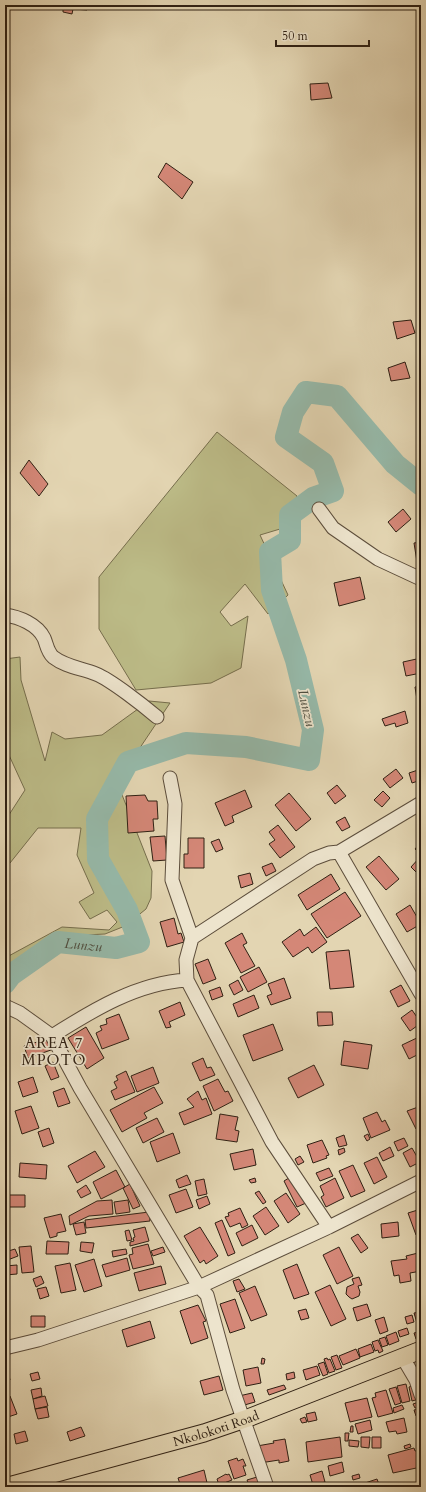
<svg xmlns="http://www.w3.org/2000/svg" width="426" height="1492" font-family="Cardo,serif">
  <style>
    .green { fill: #bcbb87; stroke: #766e4d }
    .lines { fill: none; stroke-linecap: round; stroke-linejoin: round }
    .river { stroke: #96b9a9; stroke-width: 22 }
    .building { fill: #d48777; stroke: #2f2013 }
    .minor-casing { stroke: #5c4d3b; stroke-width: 15 }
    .major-casing { stroke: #2f2013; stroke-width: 19 }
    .minor { stroke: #ede4cd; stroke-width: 13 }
    .major { stroke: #e3d5b2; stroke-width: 17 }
    .labels { text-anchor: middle; stroke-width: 3.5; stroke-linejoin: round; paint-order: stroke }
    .street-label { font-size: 13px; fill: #2f2013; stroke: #ede4cd }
    .water-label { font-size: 14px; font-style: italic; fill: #4e4e40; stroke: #ede4cd }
    .quarter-label { font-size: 15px; letter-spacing: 1px; fill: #2f2013; stroke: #ede4cd }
  </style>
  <rect width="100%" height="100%" fill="#e3d5b2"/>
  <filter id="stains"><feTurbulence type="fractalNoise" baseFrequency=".005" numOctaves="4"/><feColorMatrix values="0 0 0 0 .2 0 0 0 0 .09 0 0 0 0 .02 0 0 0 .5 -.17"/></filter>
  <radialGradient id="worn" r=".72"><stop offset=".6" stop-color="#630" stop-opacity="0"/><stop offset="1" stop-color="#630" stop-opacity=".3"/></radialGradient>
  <path class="green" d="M 217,432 L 297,496 L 290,526 L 260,535 L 288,595 L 268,614 L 245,584 L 220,612 L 231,626 L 248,616 L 241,668 L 211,683 L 136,690 L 99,629 L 99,577 Z
    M 20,657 L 21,680 L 45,761 L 52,732 L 65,739 L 102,735 L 149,701 L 170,703 L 117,782 L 152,871 L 151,898 L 146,909 L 125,926 L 105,934 L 64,936 L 5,968 L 5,958 L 62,927 L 109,930 L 117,922 L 107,910 L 90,919 L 79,902 L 94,893 L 77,855 L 81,828 L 38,828 L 10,863 L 5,858 L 5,821 L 25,790 L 8,753 L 5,723 L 5,659 Z"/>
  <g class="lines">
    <path class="river" id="s1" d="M 5,983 L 11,975 L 58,942 L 116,948 L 139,942 L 127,910 L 98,859 L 97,819 L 128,762 L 186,743 L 246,747 L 309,760 L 313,730 L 296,660 L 272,590 L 270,552 L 290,540 L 290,515 L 313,498 L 333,491 L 323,463 L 286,437 L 293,412 L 306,392 L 337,396 L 395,464 L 421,485"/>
  </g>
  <path class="building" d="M 63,5 L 87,5 L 87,10 L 73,9 L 72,14 L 63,12 Z
    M 328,83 L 332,98 L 311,100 L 310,84 Z
    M 166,163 L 193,182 L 182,199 L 158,177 Z
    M 411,320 L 415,333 L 397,339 L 393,322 Z
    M 405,362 L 410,378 L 391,381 L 388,368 Z
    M 29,460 L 48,484 L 39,496 L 20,473 Z
    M 403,509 L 411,519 L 396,532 L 388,522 Z
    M 421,542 L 421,561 L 417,562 L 414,543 Z
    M 360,577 L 365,599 L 339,606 L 334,583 Z
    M 421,658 L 421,673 L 406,676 L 403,662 Z
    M 421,686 L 421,705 L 418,706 L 415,687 Z
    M 405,711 L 408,723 L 396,727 L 395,723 L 385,726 L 382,719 Z
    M 396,769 L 403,778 L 390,788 L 383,779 Z
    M 421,769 L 421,780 L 412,783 L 409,773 Z
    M 337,785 L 346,796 L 335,804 L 327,793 Z
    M 245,790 L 252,807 L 232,816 L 234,822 L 225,826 L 215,803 Z
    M 383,791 L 390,798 L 382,807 L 374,800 Z
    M 289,793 L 311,819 L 296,831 L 275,805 Z
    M 145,795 L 148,801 L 157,801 L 158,819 L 153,819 L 154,831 L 128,833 L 126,796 Z
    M 345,817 L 350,827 L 342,831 L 336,822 Z
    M 278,825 L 295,847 L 280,858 L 269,844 L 275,840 L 269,832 Z
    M 165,836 L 167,860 L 153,861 L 150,837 Z
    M 188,838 L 204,838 L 204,868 L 184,868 L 184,854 L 188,854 Z
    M 219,839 L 223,849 L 216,852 L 211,842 Z
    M 421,842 L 421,854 L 415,849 Z
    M 379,856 L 399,879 L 386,890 L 366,867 Z
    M 421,856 L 421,877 L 411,867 Z
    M 272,863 L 276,871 L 266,876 L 262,867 Z
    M 250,873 L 253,884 L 241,888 L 238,876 Z
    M 331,874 L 340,889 L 307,910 L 298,895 Z
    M 345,892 L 361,916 L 327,938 L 311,914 Z
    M 410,905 L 421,924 L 407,932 L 396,914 Z
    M 174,918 L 178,934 L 181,933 L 184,942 L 167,947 L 160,922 Z
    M 316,927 L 327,942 L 312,953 L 308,947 L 293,957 L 282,942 L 300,929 L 304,936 Z
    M 242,933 L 247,943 L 243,945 L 255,966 L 241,973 L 225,943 Z
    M 349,950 L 354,987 L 330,989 L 326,952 Z
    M 208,959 L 216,979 L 203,984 L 195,964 Z
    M 259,967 L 267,982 L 248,992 L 240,977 Z
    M 284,978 L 291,998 L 271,1005 L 267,996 L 272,994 L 268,984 Z
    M 238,980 L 243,990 L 234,995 L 229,985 Z
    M 401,985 L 410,1001 L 398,1007 L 390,991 Z
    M 220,987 L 223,996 L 212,1000 L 209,991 Z
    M 254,995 L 259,1008 L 238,1017 L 233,1004 Z
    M 180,1002 L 185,1015 L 169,1022 L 171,1027 L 166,1028 L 159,1011 Z
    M 412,1010 L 421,1023 L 410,1031 L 401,1018 Z
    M 317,1012 L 332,1012 L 333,1025 L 318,1026 Z
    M 119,1014 L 129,1039 L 102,1049 L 96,1033 L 102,1030 L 100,1026 L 107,1024 L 106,1019 Z
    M 273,1024 L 283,1050 L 253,1061 L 243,1035 Z
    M 86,1027 L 104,1058 L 87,1069 L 68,1038 Z
    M 421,1036 L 421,1053 L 409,1059 L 402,1045 Z
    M 47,1039 L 51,1050 L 28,1058 L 24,1046 Z
    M 344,1041 L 372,1045 L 368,1069 L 341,1065 Z
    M 203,1058 L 207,1068 L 211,1067 L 215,1075 L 200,1081 L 192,1063 Z
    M 53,1062 L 59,1077 L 51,1080 L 45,1066 Z
    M 314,1065 L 324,1085 L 298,1098 L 288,1078 Z
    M 153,1067 L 159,1083 L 137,1092 L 131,1076 Z
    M 126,1071 L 135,1092 L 115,1100 L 111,1091 L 117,1088 L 114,1082 L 118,1080 L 116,1076 Z
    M 33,1077 L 38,1092 L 23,1097 L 18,1082 Z
    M 218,1079 L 225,1092 L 228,1091 L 233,1101 L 214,1111 L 203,1086 Z
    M 154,1087 L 163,1103 L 144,1113 L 147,1118 L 122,1132 L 110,1110 Z
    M 64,1088 L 70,1103 L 58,1107 L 53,1092 Z
    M 421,1089 L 421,1102 L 420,1102 L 417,1091 Z
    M 198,1091 L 202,1100 L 206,1098 L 212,1114 L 184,1125 L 179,1113 L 194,1107 L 187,1099 Z
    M 31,1106 L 39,1128 L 22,1134 L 15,1111 Z
    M 421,1106 L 421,1127 L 416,1129 L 407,1111 Z
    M 377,1112 L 382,1122 L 385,1120 L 390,1130 L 371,1138 L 363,1118 Z
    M 220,1114 L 238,1117 L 235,1130 L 239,1131 L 237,1142 L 216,1139 Z
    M 157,1118 L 164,1132 L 143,1143 L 136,1128 Z
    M 49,1128 L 54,1143 L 43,1147 L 38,1132 Z
    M 173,1133 L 180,1153 L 157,1162 L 150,1142 Z
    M 368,1134 L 370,1139 L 367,1141 L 364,1136 Z
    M 344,1135 L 347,1145 L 339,1147 L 336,1138 Z
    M 404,1138 L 408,1146 L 398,1151 L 394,1142 Z
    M 322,1140 L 329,1155 L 326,1156 L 327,1158 L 313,1163 L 307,1145 Z
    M 390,1147 L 394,1156 L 383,1161 L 379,1153 Z
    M 344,1148 L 345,1152 L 339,1155 L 338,1150 Z
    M 412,1148 L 420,1162 L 410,1167 L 403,1153 Z
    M 253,1149 L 256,1165 L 234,1170 L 230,1154 Z
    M 95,1151 L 105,1167 L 77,1183 L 68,1166 Z
    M 300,1156 L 304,1162 L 298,1165 L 295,1159 Z
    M 377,1157 L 387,1177 L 374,1184 L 364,1163 Z
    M 20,1163 L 47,1165 L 46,1179 L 19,1177 Z
    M 353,1165 L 365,1191 L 351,1197 L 339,1171 Z
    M 329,1168 L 333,1176 L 320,1181 L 316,1173 Z
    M 116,1170 L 125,1187 L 101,1199 L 93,1182 Z
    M 187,1175 L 191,1184 L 179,1188 L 176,1180 Z
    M 292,1176 L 306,1203 L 297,1207 L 284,1181 Z
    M 255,1178 L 256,1182 L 251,1183 L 249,1180 Z
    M 335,1178 L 344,1198 L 326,1207 L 321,1197 L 324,1195 L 320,1186 Z
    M 204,1179 L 207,1194 L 198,1196 L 195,1181 Z
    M 130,1184 L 140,1206 L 133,1209 L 123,1188 Z
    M 86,1185 L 91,1193 L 81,1198 L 77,1191 Z
    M 186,1189 L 193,1207 L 176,1213 L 169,1195 Z
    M 259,1191 L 266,1202 L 263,1204 L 255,1193 Z
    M 286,1193 L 300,1214 L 288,1223 L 274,1201 Z
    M 5,1195 L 25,1195 L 25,1207 L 5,1207 Z
    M 207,1196 L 210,1204 L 199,1209 L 196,1200 Z
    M 112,1200 L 113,1214 L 89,1216 L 70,1225 L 69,1216 L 97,1201 Z
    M 128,1200 L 130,1212 L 116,1214 L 114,1202 Z
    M 266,1207 L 279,1226 L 265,1235 L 253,1216 Z
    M 240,1208 L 248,1225 L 242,1228 L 240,1223 L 230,1227 L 225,1217 L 229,1216 L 228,1213 Z
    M 421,1209 L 421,1234 L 416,1235 L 408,1213 Z
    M 149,1212 L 150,1221 L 86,1228 L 85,1220 Z
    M 61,1214 L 66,1231 L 57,1233 L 57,1236 L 50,1238 L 44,1218 Z
    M 222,1220 L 235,1253 L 228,1256 L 215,1223 Z
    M 84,1222 L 86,1233 L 76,1235 L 73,1224 Z
    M 398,1222 L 399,1236 L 382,1238 L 381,1224 Z
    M 252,1225 L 258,1238 L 242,1246 L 236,1233 Z
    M 145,1227 L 149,1241 L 130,1246 L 130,1242 L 134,1241 L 133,1238 L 135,1237 L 133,1230 Z
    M 200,1227 L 218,1256 L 206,1264 L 204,1260 L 200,1263 L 184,1236 Z
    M 129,1230 L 132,1240 L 127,1241 L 125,1231 Z
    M 358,1234 L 368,1248 L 361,1253 L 351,1238 Z
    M 47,1241 L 69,1242 L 68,1254 L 46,1254 Z
    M 81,1242 L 94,1243 L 92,1253 L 80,1251 Z
    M 148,1244 L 154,1264 L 133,1269 L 129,1255 L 133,1254 L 132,1248 Z
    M 31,1246 L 34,1272 L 22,1273 L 19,1247 Z
    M 163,1247 L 165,1252 L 153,1256 L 151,1251 Z
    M 339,1247 L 353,1276 L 337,1284 L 323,1255 Z
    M 15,1249 L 18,1256 L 5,1261 L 5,1252 Z
    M 126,1249 L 127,1254 L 113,1257 L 112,1251 Z
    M 418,1253 L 421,1271 L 410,1273 L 411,1281 L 400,1283 L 399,1275 L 394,1276 L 391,1261 L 407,1259 L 406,1256 Z
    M 127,1258 L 130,1270 L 106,1277 L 102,1265 Z
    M 94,1259 L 102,1286 L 84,1292 L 75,1265 Z
    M 70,1263 L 76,1290 L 61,1293 L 55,1266 Z
    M 297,1264 L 309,1294 L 294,1299 L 283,1270 Z
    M 17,1265 L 17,1274 L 5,1275 L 5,1266 Z
    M 161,1266 L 166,1284 L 139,1291 L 134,1273 Z
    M 41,1276 L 44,1283 L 36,1287 L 33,1279 Z
    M 359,1277 L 362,1285 L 358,1286 L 360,1292 L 359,1296 L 352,1299 L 349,1297 L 346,1294 L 347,1287 L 354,1284 L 352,1279 Z
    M 239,1279 L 245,1289 L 237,1292 L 233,1281 Z
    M 330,1285 L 346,1319 L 331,1326 L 315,1292 Z
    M 255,1286 L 267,1315 L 251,1321 L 239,1293 Z
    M 46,1287 L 49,1296 L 40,1299 L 37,1289 Z
    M 235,1299 L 245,1328 L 230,1333 L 220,1304 Z
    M 367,1304 L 371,1316 L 357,1321 L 353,1308 Z
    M 198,1305 L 206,1321 L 203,1322 L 208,1338 L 191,1344 L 180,1311 Z
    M 306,1309 L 309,1318 L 301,1320 L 298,1311 Z
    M 421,1312 L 421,1322 L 417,1323 L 414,1313 Z
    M 412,1315 L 414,1322 L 407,1324 L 405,1317 Z
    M 31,1316 L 45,1316 L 45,1327 L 31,1327 Z
    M 384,1317 L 388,1331 L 380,1334 L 375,1320 Z
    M 150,1321 L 155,1338 L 127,1347 L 122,1330 Z
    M 407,1328 L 409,1334 L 400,1337 L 398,1331 Z
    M 396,1332 L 399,1341 L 389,1345 L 386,1336 Z
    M 419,1332 L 421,1338 L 416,1339 L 414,1333 Z
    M 385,1337 L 388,1345 L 382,1347 L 379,1339 Z
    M 378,1340 L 383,1351 L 379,1353 L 378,1350 L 375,1351 L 372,1342 Z
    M 371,1344 L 374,1352 L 360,1357 L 358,1349 Z
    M 356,1349 L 360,1358 L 343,1365 L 339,1356 Z
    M 337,1355 L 342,1368 L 336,1370 L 331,1357 Z
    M 262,1358 L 265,1359 L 264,1364 L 261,1364 Z
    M 327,1358 L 328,1360 L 330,1359 L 335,1371 L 329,1373 L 324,1359 Z
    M 324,1362 L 328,1374 L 323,1376 L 318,1364 Z
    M 6,1364 L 10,1380 L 5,1381 L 5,1365 Z
    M 317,1366 L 320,1375 L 306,1380 L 303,1370 Z
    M 258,1367 L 261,1383 L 246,1386 L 243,1370 Z
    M 38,1372 L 40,1379 L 32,1381 L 30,1374 Z
    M 294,1372 L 295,1378 L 287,1380 L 286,1374 Z
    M 219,1376 L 223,1390 L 204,1395 L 200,1381 Z
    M 406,1384 L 410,1401 L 402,1403 L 397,1386 Z
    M 284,1385 L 286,1389 L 269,1395 L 267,1390 Z
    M 415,1385 L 419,1399 L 412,1401 L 409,1387 Z
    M 396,1387 L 401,1403 L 395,1405 L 389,1389 Z
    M 41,1388 L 42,1396 L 33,1399 L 31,1390 Z
    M 386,1390 L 393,1413 L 378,1417 L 372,1398 L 376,1397 L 375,1393 Z
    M 252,1393 L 255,1402 L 241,1406 L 239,1396 Z
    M 10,1396 L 17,1414 L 5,1418 L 5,1398 Z
    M 45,1396 L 48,1406 L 35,1409 L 33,1399 Z
    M 367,1398 L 372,1417 L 350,1422 L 345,1403 Z
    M 419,1402 L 421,1406 L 415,1408 L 413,1404 Z
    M 402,1405 L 404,1409 L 394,1413 L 393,1408 Z
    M 47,1407 L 49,1417 L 38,1419 L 35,1409 Z
    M 419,1409 L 421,1414 L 416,1416 L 414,1410 Z
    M 315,1412 L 317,1420 L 308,1422 L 306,1414 Z
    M 305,1417 L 307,1422 L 302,1423 L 300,1419 Z
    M 404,1418 L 407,1432 L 397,1434 L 396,1431 L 389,1432 L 386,1422 Z
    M 370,1420 L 372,1430 L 358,1434 L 355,1424 Z
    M 351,1426 L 353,1426 L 353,1432 L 350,1432 Z
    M 81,1427 L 85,1436 L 70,1441 L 67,1432 Z
    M 25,1431 L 28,1441 L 16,1444 L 14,1434 Z
    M 345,1433 L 349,1433 L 348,1441 L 345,1441 Z
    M 340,1437 L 342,1457 L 308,1462 L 306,1442 Z
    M 361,1437 L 370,1437 L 369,1448 L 361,1447 Z
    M 372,1437 L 381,1437 L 381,1448 L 372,1448 Z
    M 285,1439 L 289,1461 L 279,1463 L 279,1460 L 260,1463 L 257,1446 L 274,1443 L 273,1441 Z
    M 349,1440 L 359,1441 L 358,1447 L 349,1446 Z
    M 410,1444 L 411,1447 L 405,1449 L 404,1446 Z
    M 414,1448 L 415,1451 L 421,1450 L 421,1467 L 393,1473 L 388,1455 Z
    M 237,1458 L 238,1461 L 243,1459 L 246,1466 L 243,1466 L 246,1475 L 234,1479 L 228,1461 Z
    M 342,1462 L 344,1472 L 330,1476 L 328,1466 Z
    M 204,1470 L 208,1487 L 181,1487 L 178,1478 Z
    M 322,1471 L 325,1482 L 313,1485 L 310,1475 Z
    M 226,1474 L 227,1475 L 229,1474 L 232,1480 L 219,1485 L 217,1479 Z
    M 359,1474 L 360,1478 L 353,1480 L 352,1476 Z
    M 257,1477 L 260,1487 L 250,1487 L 247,1480 Z
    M 377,1479 L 380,1487 L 363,1487 L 362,1484 Z"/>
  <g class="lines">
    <defs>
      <path id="minor" d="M 319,509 L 333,528 L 378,559 L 421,579
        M 5,615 C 19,617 37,624 44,638 C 47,645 47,651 53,657 C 66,667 81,668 96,674 C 111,680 144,706 157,717
        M 170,778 L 175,804 L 172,880 L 192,938 L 186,960 L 187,980 L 272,1142 L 329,1227
        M 339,852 L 421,994
        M 192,938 L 313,859 L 329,853 L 339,852 L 421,803
        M 5,1006 L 20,1013 L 52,1036 L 80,1088 L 199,1287 L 207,1295 L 233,1390 L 267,1487
        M 52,1036 C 93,1010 137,983 187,980
        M 5,1348 L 38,1340 L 199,1287 L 329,1227 L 421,1181
        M 403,1358 L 416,1380 L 421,1395"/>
      <g id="major">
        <path id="s2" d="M 5,1487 L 204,1433 L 248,1418 L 421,1350"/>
      </g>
    </defs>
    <use href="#minor" class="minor-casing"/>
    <use href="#major" class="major-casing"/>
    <use href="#minor" class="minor"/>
    <use href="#major" class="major"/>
  </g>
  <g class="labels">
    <g class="street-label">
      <text dy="5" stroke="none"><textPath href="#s2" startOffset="219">Nkolokoti Road</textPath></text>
    </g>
    <g class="water-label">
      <text transform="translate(307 708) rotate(77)" y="5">Lunzu</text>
      <text dy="5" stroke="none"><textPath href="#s1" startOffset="93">Lunzu</textPath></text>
    </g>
    <g class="quarter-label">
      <text x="54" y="1048">AREA 7<tspan x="54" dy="17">MPOTO</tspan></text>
    </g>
  </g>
  <rect width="426" height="1492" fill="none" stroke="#e3d5b2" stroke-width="20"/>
  <rect x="6" y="6" width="414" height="1480" fill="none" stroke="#2f2013" stroke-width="2"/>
  <rect x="10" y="10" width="406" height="1472" fill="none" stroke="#2f2013"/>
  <path d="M276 40v6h93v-6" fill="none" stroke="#2f2013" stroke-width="2"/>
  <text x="282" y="40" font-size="12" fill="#2f2013" stroke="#ede4cd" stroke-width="3" paint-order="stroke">50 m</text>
  <rect width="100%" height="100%" filter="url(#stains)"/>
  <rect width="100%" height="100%" fill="url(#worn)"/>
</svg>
